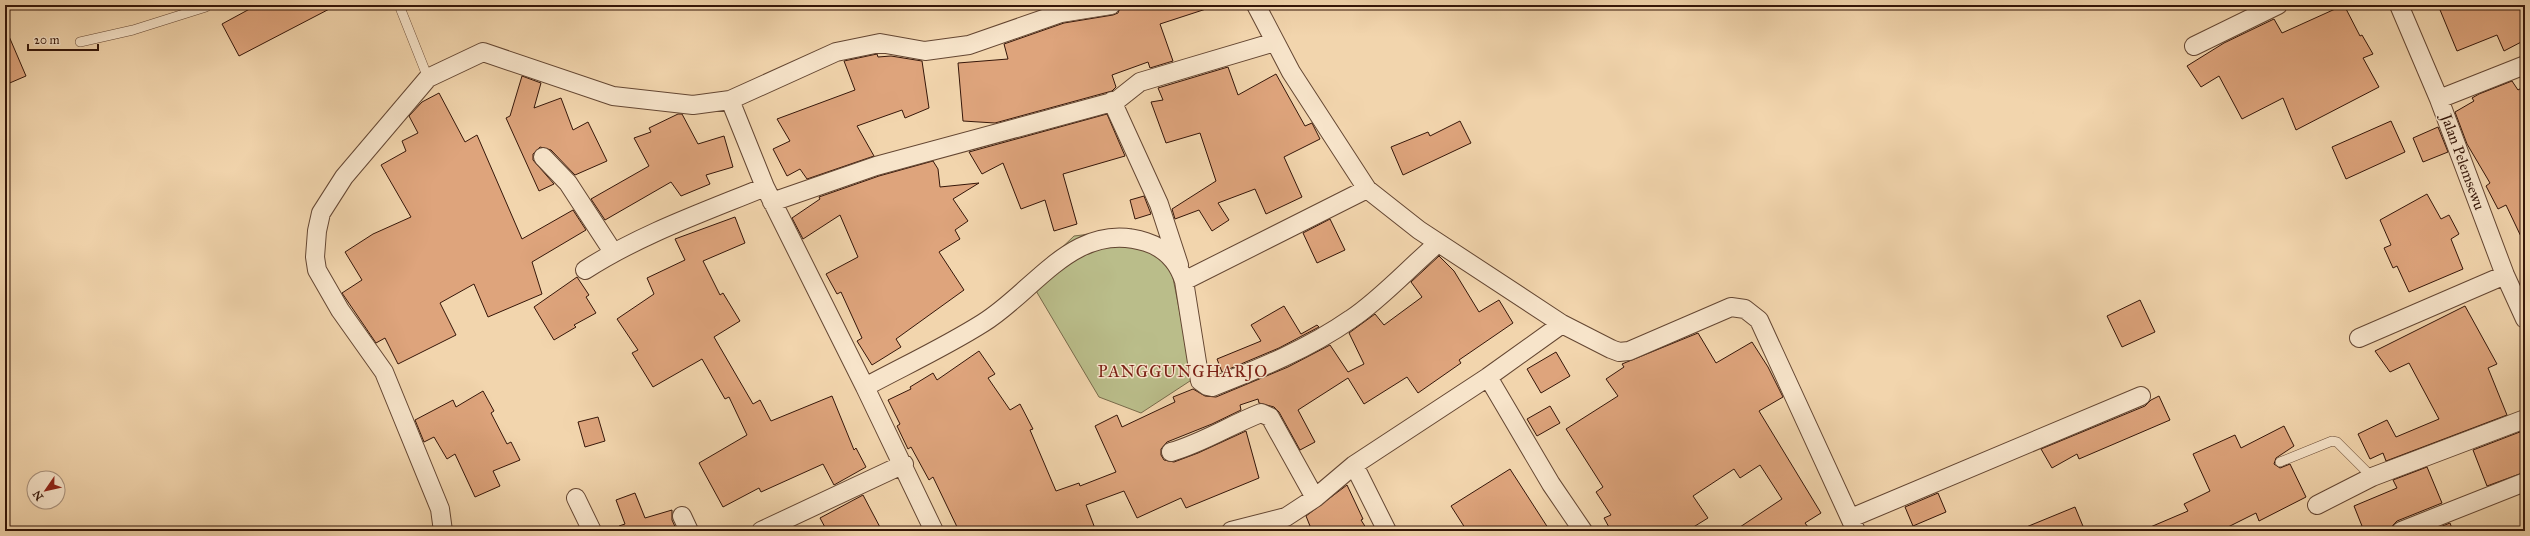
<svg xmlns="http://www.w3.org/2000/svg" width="2530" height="536" font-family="'IM FELL Great Primer',serif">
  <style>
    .green { fill: #babd8a; stroke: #786a4a }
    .building { fill: #dea47c; stroke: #351609 }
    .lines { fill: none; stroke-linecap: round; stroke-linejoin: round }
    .service-casing { stroke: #644632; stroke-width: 10 }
    .minor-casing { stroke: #644632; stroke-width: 20 }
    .service { stroke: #f7e4ca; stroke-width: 9 }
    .minor { stroke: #f7e4ca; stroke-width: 18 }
    .labels { text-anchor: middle; stroke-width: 3; stroke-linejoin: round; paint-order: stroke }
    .street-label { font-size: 15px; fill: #351609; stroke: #f7e4ca }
    .quarter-label { font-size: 17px; letter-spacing: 1px; fill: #7a1f14; stroke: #f7e4ca }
  </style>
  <rect width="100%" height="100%" fill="#f2d5ad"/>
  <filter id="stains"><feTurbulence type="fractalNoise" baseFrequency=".005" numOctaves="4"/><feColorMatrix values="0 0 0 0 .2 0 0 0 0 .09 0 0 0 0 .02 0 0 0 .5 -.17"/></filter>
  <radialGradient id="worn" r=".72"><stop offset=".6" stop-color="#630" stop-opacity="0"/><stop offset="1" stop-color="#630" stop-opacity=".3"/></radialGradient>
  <path class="green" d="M 1132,229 L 1172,273 L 1193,379 L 1141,413 L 1099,397 L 1029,279 L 1074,236 Z"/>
  <path class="building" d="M 257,5 L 337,5 L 239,56 L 222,24 Z
    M 1121,5 L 1205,5 L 1206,9 L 1160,24 L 1173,61 L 1150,68 L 1148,62 L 1112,75 L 1116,87 L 1112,91 L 995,123 L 963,121 L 958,63 L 1008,59 L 1004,44 L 1064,23 L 1113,15 L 1118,13 Z
    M 2344,5 L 2360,36 L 2362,35 L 2373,54 L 2363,58 L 2379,87 L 2296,130 L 2283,98 L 2242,119 L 2219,76 L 2201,87 L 2187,66 L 2224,43 L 2274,19 L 2282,33 Z
    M 2438,5 L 2518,5 L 2525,19 L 2525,40 L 2504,51 L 2497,35 L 2457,51 Z
    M 5,27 L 26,76 L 5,85 Z
    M 877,54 L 878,57 L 891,56 L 922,61 L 929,108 L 905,118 L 902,110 L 857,126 L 874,156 L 807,179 L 800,169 L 787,176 L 773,149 L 790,141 L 777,119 L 855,90 L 844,61 Z
    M 1228,67 L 1238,95 L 1276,74 L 1305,126 L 1312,123 L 1320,139 L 1284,157 L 1302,197 L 1266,214 L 1255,189 L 1218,203 L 1229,220 L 1212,231 L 1199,210 L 1175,219 L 1172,209 L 1216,181 L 1200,133 L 1166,143 L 1151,102 L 1163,100 L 1158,88 Z
    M 522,76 L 541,83 L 534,108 L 561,98 L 573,130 L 588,122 L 607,161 L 575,175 L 551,150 L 540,147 L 533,154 L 533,160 L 554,184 L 539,191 L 506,118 L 510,116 Z
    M 2512,81 L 2518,90 L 2525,86 L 2525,245 L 2506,205 L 2498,209 L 2486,186 L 2490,183 L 2467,144 L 2455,112 L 2474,101 L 2472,98 L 2479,94 Z
    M 439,93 L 465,142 L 477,135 L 522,239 L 573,210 L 586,230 L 532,262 L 542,294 L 488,317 L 474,284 L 440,303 L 456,335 L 398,364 L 385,338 L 376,343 L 342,293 L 362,280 L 345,252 L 373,234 L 411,217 L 381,165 L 406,151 L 402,141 L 418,133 L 409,116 L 422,102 Z
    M 678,114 L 682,114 L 698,144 L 724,136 L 733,167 L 706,175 L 710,184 L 681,196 L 671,182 L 605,220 L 591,199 L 649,166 L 634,138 L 651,132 L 649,128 Z
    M 1107,114 L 1125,156 L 1063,174 L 1077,224 L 1054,231 L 1045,200 L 1021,209 L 1003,163 L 982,174 L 969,152 Z
    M 1460,121 L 1471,143 L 1403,175 L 1391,147 L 1428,132 L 1430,136 Z
    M 2391,121 L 2405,152 L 2346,179 L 2332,147 Z
    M 2438,127 L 2448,152 L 2423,162 L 2413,138 Z
    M 933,161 L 938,169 L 940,187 L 979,183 L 953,199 L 968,221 L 955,230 L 960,239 L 939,252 L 964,290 L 896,339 L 901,347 L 872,365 L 857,341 L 862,338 L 841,292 L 837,294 L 826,274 L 858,257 L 840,215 L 803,239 L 792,218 L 820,199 L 819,197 L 879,176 Z
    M 2427,194 L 2441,219 L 2449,215 L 2459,234 L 2451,239 L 2463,269 L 2409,292 L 2397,266 L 2393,268 L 2384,248 L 2391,245 L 2380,220 Z
    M 1144,196 L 1151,214 L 1135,219 L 1130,200 Z
    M 735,217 L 745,243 L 703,261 L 720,295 L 723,293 L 740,321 L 714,337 L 753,404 L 760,400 L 771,421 L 832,396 L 854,450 L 856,448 L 866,467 L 834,485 L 823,464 L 761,492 L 759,488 L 723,507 L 699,463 L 747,435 L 729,397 L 725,399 L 702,359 L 653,387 L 632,353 L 638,350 L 617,319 L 654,294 L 647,278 L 685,260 L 675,239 Z
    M 1330,219 L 1345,250 L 1317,263 L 1303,233 Z
    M 1439,256 L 1454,271 L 1479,312 L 1499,300 L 1513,323 L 1459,360 L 1461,363 L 1418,393 L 1407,377 L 1364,404 L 1348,378 L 1298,410 L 1315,442 L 1300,450 L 1279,412 L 1274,407 L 1259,403 L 1258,399 L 1240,405 L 1241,410 L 1212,424 L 1167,442 L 1161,449 L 1161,455 L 1164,460 L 1174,462 L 1198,453 L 1246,431 L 1259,478 L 1186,508 L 1181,498 L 1137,518 L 1124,491 L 1086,505 L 1096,531 L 959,531 L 933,477 L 929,480 L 911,447 L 908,449 L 897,426 L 900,424 L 888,400 L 911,389 L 910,387 L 933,373 L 937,380 L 979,351 L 995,374 L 988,378 L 1010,410 L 1020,404 L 1033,429 L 1030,430 L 1056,491 L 1079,483 L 1080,486 L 1116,472 L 1095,426 L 1117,415 L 1122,427 L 1175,402 L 1173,397 L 1193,389 L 1205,396 L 1216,397 L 1288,367 L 1330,345 L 1348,372 L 1364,364 L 1349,333 L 1375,314 L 1384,325 L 1422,297 L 1411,282 Z
    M 577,277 L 589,295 L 586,297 L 596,313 L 574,325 L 576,327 L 554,340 L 534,307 Z
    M 2140,300 L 2155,332 L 2122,347 L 2107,316 Z
    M 1284,306 L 1301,334 L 1317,325 L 1319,327 L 1279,348 L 1222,372 L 1217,359 L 1261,341 L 1251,325 Z
    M 2465,306 L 2497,364 L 2488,368 L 2507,415 L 2386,461 L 2383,453 L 2370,459 L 2358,434 L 2387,420 L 2396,437 L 2439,419 L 2409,363 L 2390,372 L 2375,351 Z
    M 1698,333 L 1716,363 L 1752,342 L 1768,367 L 1783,397 L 1759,411 L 1821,513 L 1805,523 L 1811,531 L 1734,531 L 1782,499 L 1760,465 L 1740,478 L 1734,469 L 1693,496 L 1708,518 L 1687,531 L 1611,531 L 1604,518 L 1611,515 L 1596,492 L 1603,487 L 1566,429 L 1618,396 L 1606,379 L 1624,367 L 1622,364 Z
    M 1556,352 L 1570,376 L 1541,393 L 1527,369 Z
    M 483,391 L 494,411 L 491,413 L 507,444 L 511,442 L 520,460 L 493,471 L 500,486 L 475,497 L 455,454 L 447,459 L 434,437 L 424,442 L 415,420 L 453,400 L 456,407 Z
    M 2159,396 L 2170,420 L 2079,459 L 2077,454 L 2052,468 L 2041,449 L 2145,406 L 2151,400 Z
    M 1550,406 L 1560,423 L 1537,436 L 1527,419 Z
    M 598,417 L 605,441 L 585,447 L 578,422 Z
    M 2284,426 L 2294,446 L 2276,458 L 2274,464 L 2280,468 L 2290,464 L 2306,497 L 2259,521 L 2256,513 L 2220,531 L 2141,531 L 2188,511 L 2184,504 L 2210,491 L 2193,454 L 2235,435 L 2241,448 Z
    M 2525,430 L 2525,472 L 2487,486 L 2473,450 Z
    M 2427,467 L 2442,503 L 2397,521 L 2393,525 L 2391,531 L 2364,531 L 2354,506 L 2397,488 L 2393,480 Z
    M 1510,469 L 1550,531 L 1467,531 L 1451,506 Z
    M 1347,485 L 1363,519 L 1361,520 L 1368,531 L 1312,531 L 1306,516 Z
    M 635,493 L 645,518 L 672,510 L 672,520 L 677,531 L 620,531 L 619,526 L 625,524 L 616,500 Z
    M 1938,493 L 1946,512 L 1913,526 L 1905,507 Z
    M 863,495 L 882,531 L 827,531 L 820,518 Z
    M 2075,507 L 2085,531 L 2019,531 L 2019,530 Z
    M 2450,523 L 2453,531 L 2430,531 Z"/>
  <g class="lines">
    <defs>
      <path id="service" d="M 399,5 L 428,78
        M 80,42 L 133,30 L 206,7 L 205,5
        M 2280,462 L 2332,441 L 2337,442 L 2372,477"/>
      <path id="minor" d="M 1256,5 L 1291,72 L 1367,189 L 1419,230 L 1562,324
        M 2399,5 L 2439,99 L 2505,275 L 2525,319
        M 2194,46 L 2278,5
        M 2439,99 L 2525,65
        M 730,100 L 765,187
        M 1112,101 L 1159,204 L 1179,265
        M 543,157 L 568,183 L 613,252
        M 772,202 L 876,166 L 1116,101 L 1140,82 L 1275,42
        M 585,270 C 641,234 704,212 765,187 L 865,387 C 904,366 945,347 983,323 C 1035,291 1075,219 1146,242 C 1165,248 1178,262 1184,281 L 1367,189
        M 1184,281 L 1200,381 L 1207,386 L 1212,387 C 1261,368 1308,349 1351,319 C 1380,300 1411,266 1438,243
        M 2359,338 L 2505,275
        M 1488,377 L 1551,484 L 1583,531
        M 865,387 L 934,531
        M 1171,452 C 1203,443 1230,425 1261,413 L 1270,417 L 1315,498
        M 1354,465 L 1387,531
        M 576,498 L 592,531
        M 2317,505 L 2372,477 L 2525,419
        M 682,516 L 689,531
        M 1851,518 L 2141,396
        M 443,531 L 440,509 L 384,372 L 340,310 L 317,270 L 315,257 L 317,231 L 321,213 L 344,177 L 428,78 L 483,52 L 613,96 L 693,105 L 730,100 L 836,52 L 880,43 L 925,51 L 969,45 L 1061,13 L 1111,5
        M 761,531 L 904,464
        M 1231,531 L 1286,517 L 1315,498 L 1354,465 L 1488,377 L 1562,324 L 1611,349 L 1619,352 L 1629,351 L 1731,307 L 1745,309 L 1759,320 L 1856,531
        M 2401,531 L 2525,482"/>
    </defs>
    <use href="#service" class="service-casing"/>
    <use href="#minor" class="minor-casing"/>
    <use href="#service" class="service"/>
    <use href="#minor" class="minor"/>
  </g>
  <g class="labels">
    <g class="street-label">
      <text transform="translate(2463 162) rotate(70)" y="5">Jalan Pelemsewu</text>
    </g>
    <g class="quarter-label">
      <text x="1183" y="377">PANGGUNGHARJO</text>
    </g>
  </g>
  <rect width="2530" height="536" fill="none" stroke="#f2d5ad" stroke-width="20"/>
  <rect x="6" y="6" width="2518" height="524" fill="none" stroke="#351609" stroke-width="2"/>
  <rect x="10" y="10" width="2510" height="516" fill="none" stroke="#351609"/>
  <g transform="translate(46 490) rotate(236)"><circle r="19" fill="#f7e4ca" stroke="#a9927d"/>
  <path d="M0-3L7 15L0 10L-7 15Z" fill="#8f2418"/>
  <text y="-6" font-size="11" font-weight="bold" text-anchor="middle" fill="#351609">N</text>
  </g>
  <path d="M28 44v6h70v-6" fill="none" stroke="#351609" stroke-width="2"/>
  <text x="34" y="44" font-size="12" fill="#351609" stroke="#f7e4ca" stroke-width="3" paint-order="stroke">20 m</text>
  <rect width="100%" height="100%" filter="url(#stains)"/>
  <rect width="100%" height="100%" fill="url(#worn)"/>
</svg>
